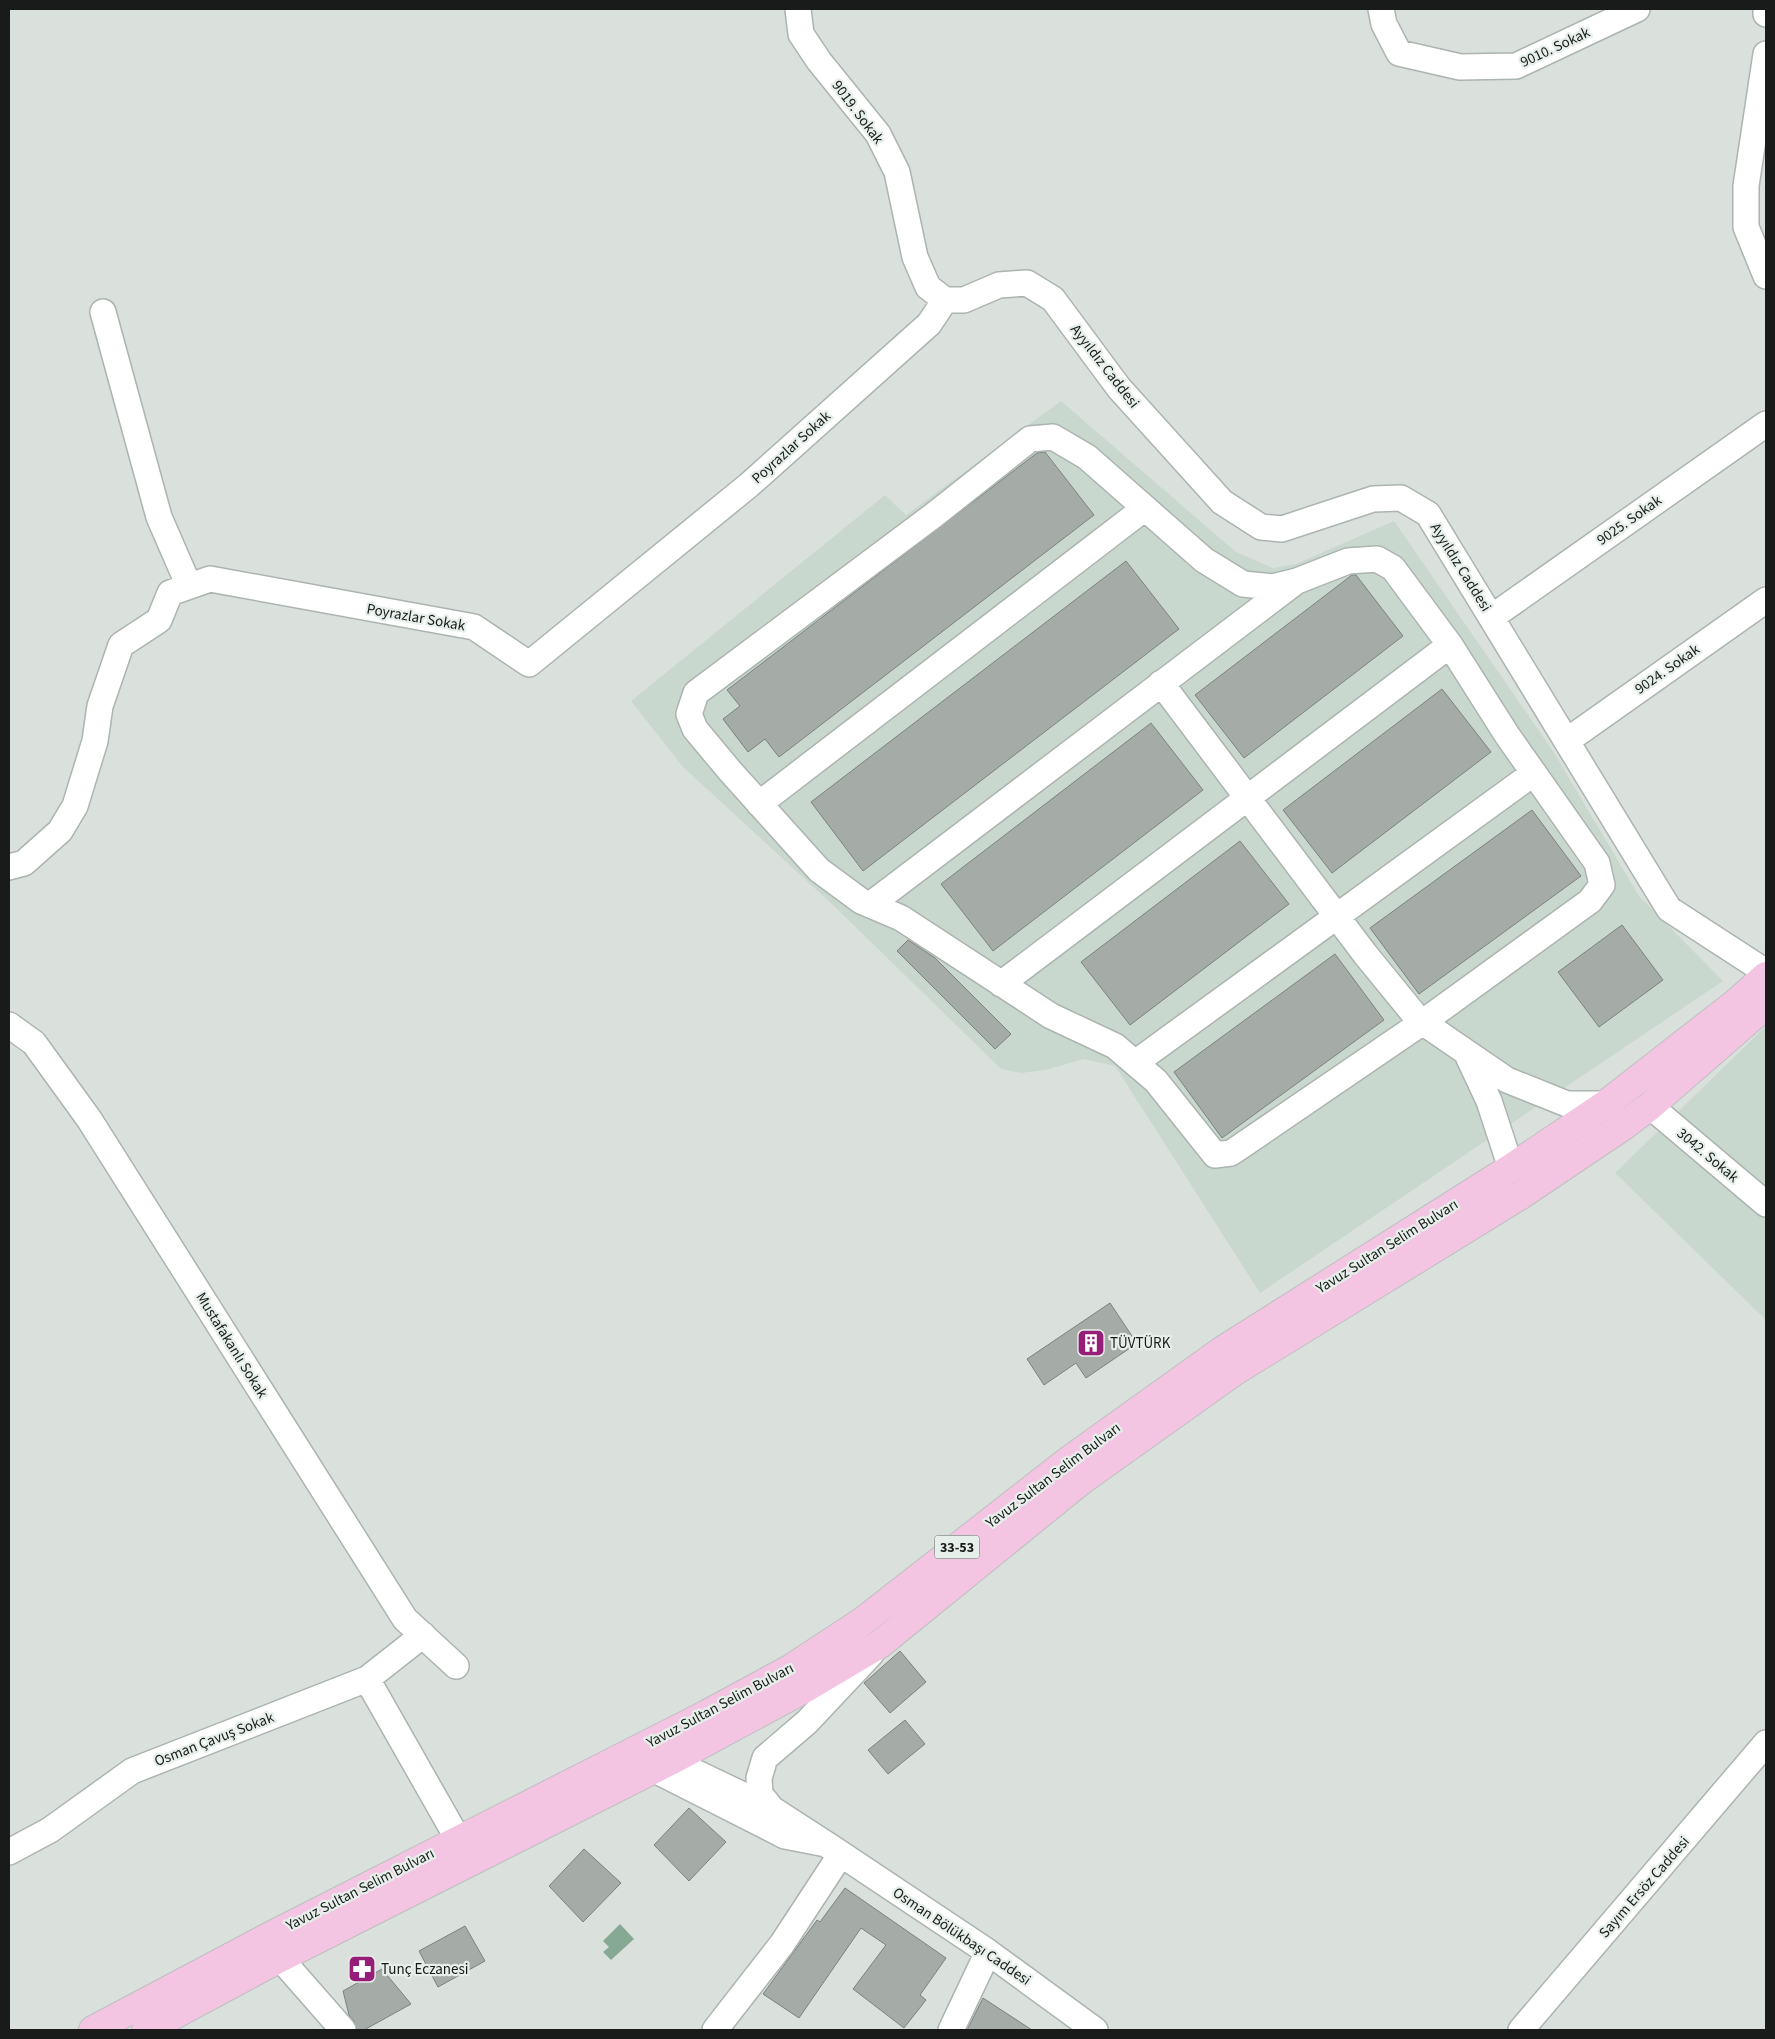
<svg xmlns="http://www.w3.org/2000/svg" width="1775" height="2039" font-family="'Source Sans 3',sans-serif">
  <style>
    .built { fill: #c9d8ce }
    .water { fill: #85a993 }
    .building { fill: #a5aca8; stroke: #7b827e }
    .lines { fill: none; stroke-linecap: round; stroke-linejoin: round }
    .minor-casing { stroke: #acb4af; stroke-width: 28 }
    .major-casing { stroke: #bebfbf; stroke-width: 30 }
    .minor { stroke: #fff; stroke-width: 25 }
    .major { stroke: #f4c5e3; stroke-width: 28 }
    .labels { text-anchor: middle; stroke-width: 4.5; stroke-linejoin: round; paint-order: stroke }
    .shield { fill: #e7efea; stroke: #565b58; stroke-width: 1 }
    .shield-label { font-size: 14px; font-weight: bold; fill: #181b19 }
    .street-label { font-size: 15px; fill: #181b19; stroke: #e7efea }
    .poi-label { font-size: 15px; fill: #181b19; stroke: #e7efea; text-anchor: start }
  </style>
  <rect width="100%" height="100%" fill="#dae1dd"/>
  <path class="built" d="M 1061,401 L 1236,552 L 1273,568 L 1296,564 L 1394,521 L 1553,751 L 1639,896 L 1723,981 L 1260,1293 L 1115,1066 L 1083,1059 L 1046,1070 L 1021,1073 L 1001,1069 L 834,906 L 683,767 L 631,701 L 885,495 L 906,515 Z
    M 1766,1026 L 1766,1320 L 1615,1173 Z"/>
  <path class="water" d="M 620,1924 L 634,1939 L 611,1960 L 603,1952 L 609,1947 L 603,1941 Z"/>
  <path class="building" d="M 1045,452 L 1094,515 L 779,757 L 765,739 L 748,752 L 723,719 L 740,706 L 727,690 L 1037,453 Z
    M 1126,561 L 1179,629 L 863,871 L 811,802 Z
    M 1352,575 L 1356,575 L 1403,636 L 1244,758 L 1195,695 Z
    M 1442,689 L 1491,752 L 1332,873 L 1283,810 Z
    M 1151,723 L 1203,790 L 993,951 L 941,884 Z
    M 1532,810 L 1581,876 L 1419,994 L 1370,928 Z
    M 1240,841 L 1289,904 L 1130,1025 L 1081,962 Z
    M 1622,925 L 1663,980 L 1599,1027 L 1558,972 Z
    M 908,940 L 935,958 L 1011,1034 L 995,1049 L 897,951 Z
    M 1335,954 L 1384,1020 L 1222,1138 L 1174,1072 Z
    M 1110,1303 L 1132,1336 L 1128,1339 L 1133,1346 L 1086,1378 L 1076,1363 L 1044,1385 L 1027,1359 Z
    M 900,1651 L 926,1682 L 890,1713 L 864,1683 Z
    M 905,1720 L 925,1744 L 888,1774 L 868,1750 Z
    M 689,1808 L 726,1842 L 689,1881 L 654,1845 Z
    M 584,1849 L 621,1883 L 583,1922 L 549,1886 Z
    M 845,1888 L 946,1958 L 920,1995 L 926,2000 L 904,2028 L 853,1989 L 886,1945 L 861,1928 L 799,2018 L 763,1994 L 817,1920 L 820,1922 Z
    M 465,1926 L 485,1961 L 438,1987 L 419,1951 Z
    M 382,1969 L 411,2004 L 364,2030 L 357,2030 L 354,2021 L 349,2015 L 343,1991 Z
    M 983,1998 L 1032,2030 L 967,2030 Z"/>
  <g class="lines">
    <defs>
      <path id="minor" d="M 798,9 L 801,34 L 819,61 L 878,134 L 897,172 L 915,257 L 928,287 L 945,300
        M 1381,9 L 1384,24 L 1399,53 L 1460,67 L 1516,66 L 1637,9
        M 1766,9 L 1766,14
        M 1766,54 L 1746,186 L 1746,227 L 1766,276
        M 945,300 L 964,300 L 999,285 L 1027,283 L 1053,299 L 1119,388 L 1222,502 L 1261,527 L 1282,529 L 1373,499 L 1401,498 L 1428,514 L 1669,909 L 1766,972
        M 103,312 L 159,517 L 189,586
        M 1053,437 L 1087,457 L 1204,560 L 1243,584 L 1273,587 L 1297,581 L 1348,561 L 1377,559 L 1393,568 L 1450,645 L 1507,735 L 1597,863 L 1602,885 L 1590,901 L 1423,1022 L 1231,1153 L 1215,1155 L 1156,1081 L 1115,1046 L 1051,1016 L 901,918 L 861,901 L 819,870 L 730,771 L 695,729 L 689,714 L 696,693 L 934,515 L 1030,439 Z
        M 1492,617 L 1766,424
        M 1161,683 L 1365,954 L 1418,1019 L 1466,1052
        M 1568,740 L 1766,600
        M 759,804 L 1145,508
        M 9,867 L 24,863 L 60,831 L 75,806 L 95,741 L 100,706 L 121,645 L 159,620 L 170,593 L 210,579 L 474,627 L 529,664 L 749,485 L 929,324 L 945,300
        M 870,905 L 1294,583
        M 1001,984 L 1450,645
        M 9,1025 L 34,1043 L 89,1119 L 405,1619 L 456,1666
        M 1135,1063 L 1534,773
        M 1650,1106 L 1766,1204
        M 1511,1168 L 1489,1101 L 1466,1052 L 1507,1080 L 1567,1104 L 1606,1104
        M 367,1679 L 458,1839
        M 653,1769 L 785,1836 L 826,1844 L 772,1809 L 695,1772 L 676,1758
        M 772,1809 L 760,1794 L 759,1778 L 765,1758 L 807,1722 L 871,1654
        M 826,1844 L 988,1952 L 1095,2030
        M 9,1852 L 50,1830 L 132,1771 L 367,1679 L 423,1635
        M 280,1958 L 343,2030
        M 715,2030 L 782,1944 L 841,1854
        M 951,2030 L 988,1952
        M 1521,2030 L 1766,1743"/>
      <path id="major" d="M 93,2030 L 272,1935 L 705,1715 L 790,1669 L 863,1621 L 1068,1461 L 1223,1350 L 1511,1168 L 1606,1104 L 1737,1002 L 1766,976
        M 146,2030 L 280,1958 L 676,1758 L 804,1689 L 880,1644 L 1082,1480 L 1235,1371 L 1521,1195 L 1622,1127 L 1650,1106 L 1766,1005"/>
    </defs>
    <use href="#minor" class="minor-casing"/>
    <use href="#major" class="major-casing"/>
    <use href="#minor" class="minor"/>
    <use href="#major" class="major"/>
  </g>
  <defs>
    <symbol id="building-square" viewBox="-11 -11 22 22"><rect x="-9" y="-9" width="18" height="18" rx="4" fill="#961d78" stroke="#e7efea"/><path d="M-4-6H4V6H1V3H-1V6H-4ZM-2.5-4.3h1.7v1.8h-1.7ZM.8-4.3h1.7v1.8H.8ZM-2.5-1h1.7V.8h-1.7ZM.8-1h1.7V.8H.8Z" fill="#fff"/></symbol>
    <symbol id="pharmacy-square" viewBox="-11 -11 22 22"><rect x="-9" y="-9" width="18" height="18" rx="4" fill="#961d78" stroke="#e7efea"/><path d="M-2-6h4v4h4v4h-4v4h-4v-4h-4v-4h4Z" fill="#fff"/></symbol>
  </defs>
  <g fill-rule="evenodd">
    <use href="#building-square" x="1075" y="1327" width="32" height="32"/>
    <use href="#pharmacy-square" x="346" y="1953" width="32" height="32"/>
  </g>
  <g class="labels">
    <rect class="shield" x="934.5" y="1535.5" width="45" height="23" rx="4"/>
    <g class="shield-label">
      <text x="957" y="1552">33-53</text>
    </g>
    <g class="street-label">
      <text transform="translate(1555 47) rotate(-25)" y="5">9010. Sokak</text>
      <text transform="translate(858 112) rotate(53)" y="5">9019. Sokak</text>
      <text transform="translate(1105 366) rotate(52)" y="5">Ayyıldız Caddesi</text>
      <text transform="translate(791 447) rotate(-42)" y="5">Poyrazlar Sokak</text>
      <text transform="translate(1629 520) rotate(-35)" y="5">9025. Sokak</text>
      <text transform="translate(1461 567) rotate(58)" y="5">Ayyıldız Caddesi</text>
      <text transform="translate(416 617) rotate(10)" y="5">Poyrazlar Sokak</text>
      <text transform="translate(1667 669) rotate(-35)" y="5">9024. Sokak</text>
      <text transform="translate(1708 1155) rotate(40)" y="5">3042. Sokak</text>
      <text transform="translate(1387 1246) rotate(-32)" y="5">Yavuz Sultan Selim Bulvarı</text>
      <text transform="translate(232 1345) rotate(58)" y="5">Mustafakanlı Sokak</text>
      <text transform="translate(1053 1475) rotate(-37)" y="5">Yavuz Sultan Selim Bulvarı</text>
      <text transform="translate(720 1705) rotate(-28)" y="5">Yavuz Sultan Selim Bulvarı</text>
      <text transform="translate(214 1739) rotate(-21)" y="5">Osman Çavuş Sokak</text>
      <text transform="translate(1644 1887) rotate(-49)" y="5">Sayım Ersöz Caddesi</text>
      <text transform="translate(360 1889) rotate(-27)" y="5">Yavuz Sultan Selim Bulvarı</text>
      <text transform="translate(962 1936) rotate(34)" y="5">Osman Bölükbaşı Caddesi</text>
    </g>
    <g class="poi-label">
      <text x="1110" y="1348">TÜVTÜRK</text>
      <text x="381" y="1974">Tunç Eczanesi</text>
    </g>
  </g>
  <rect width="1775" height="2039" fill="none" stroke="#181b19" stroke-width="20"/>
</svg>
